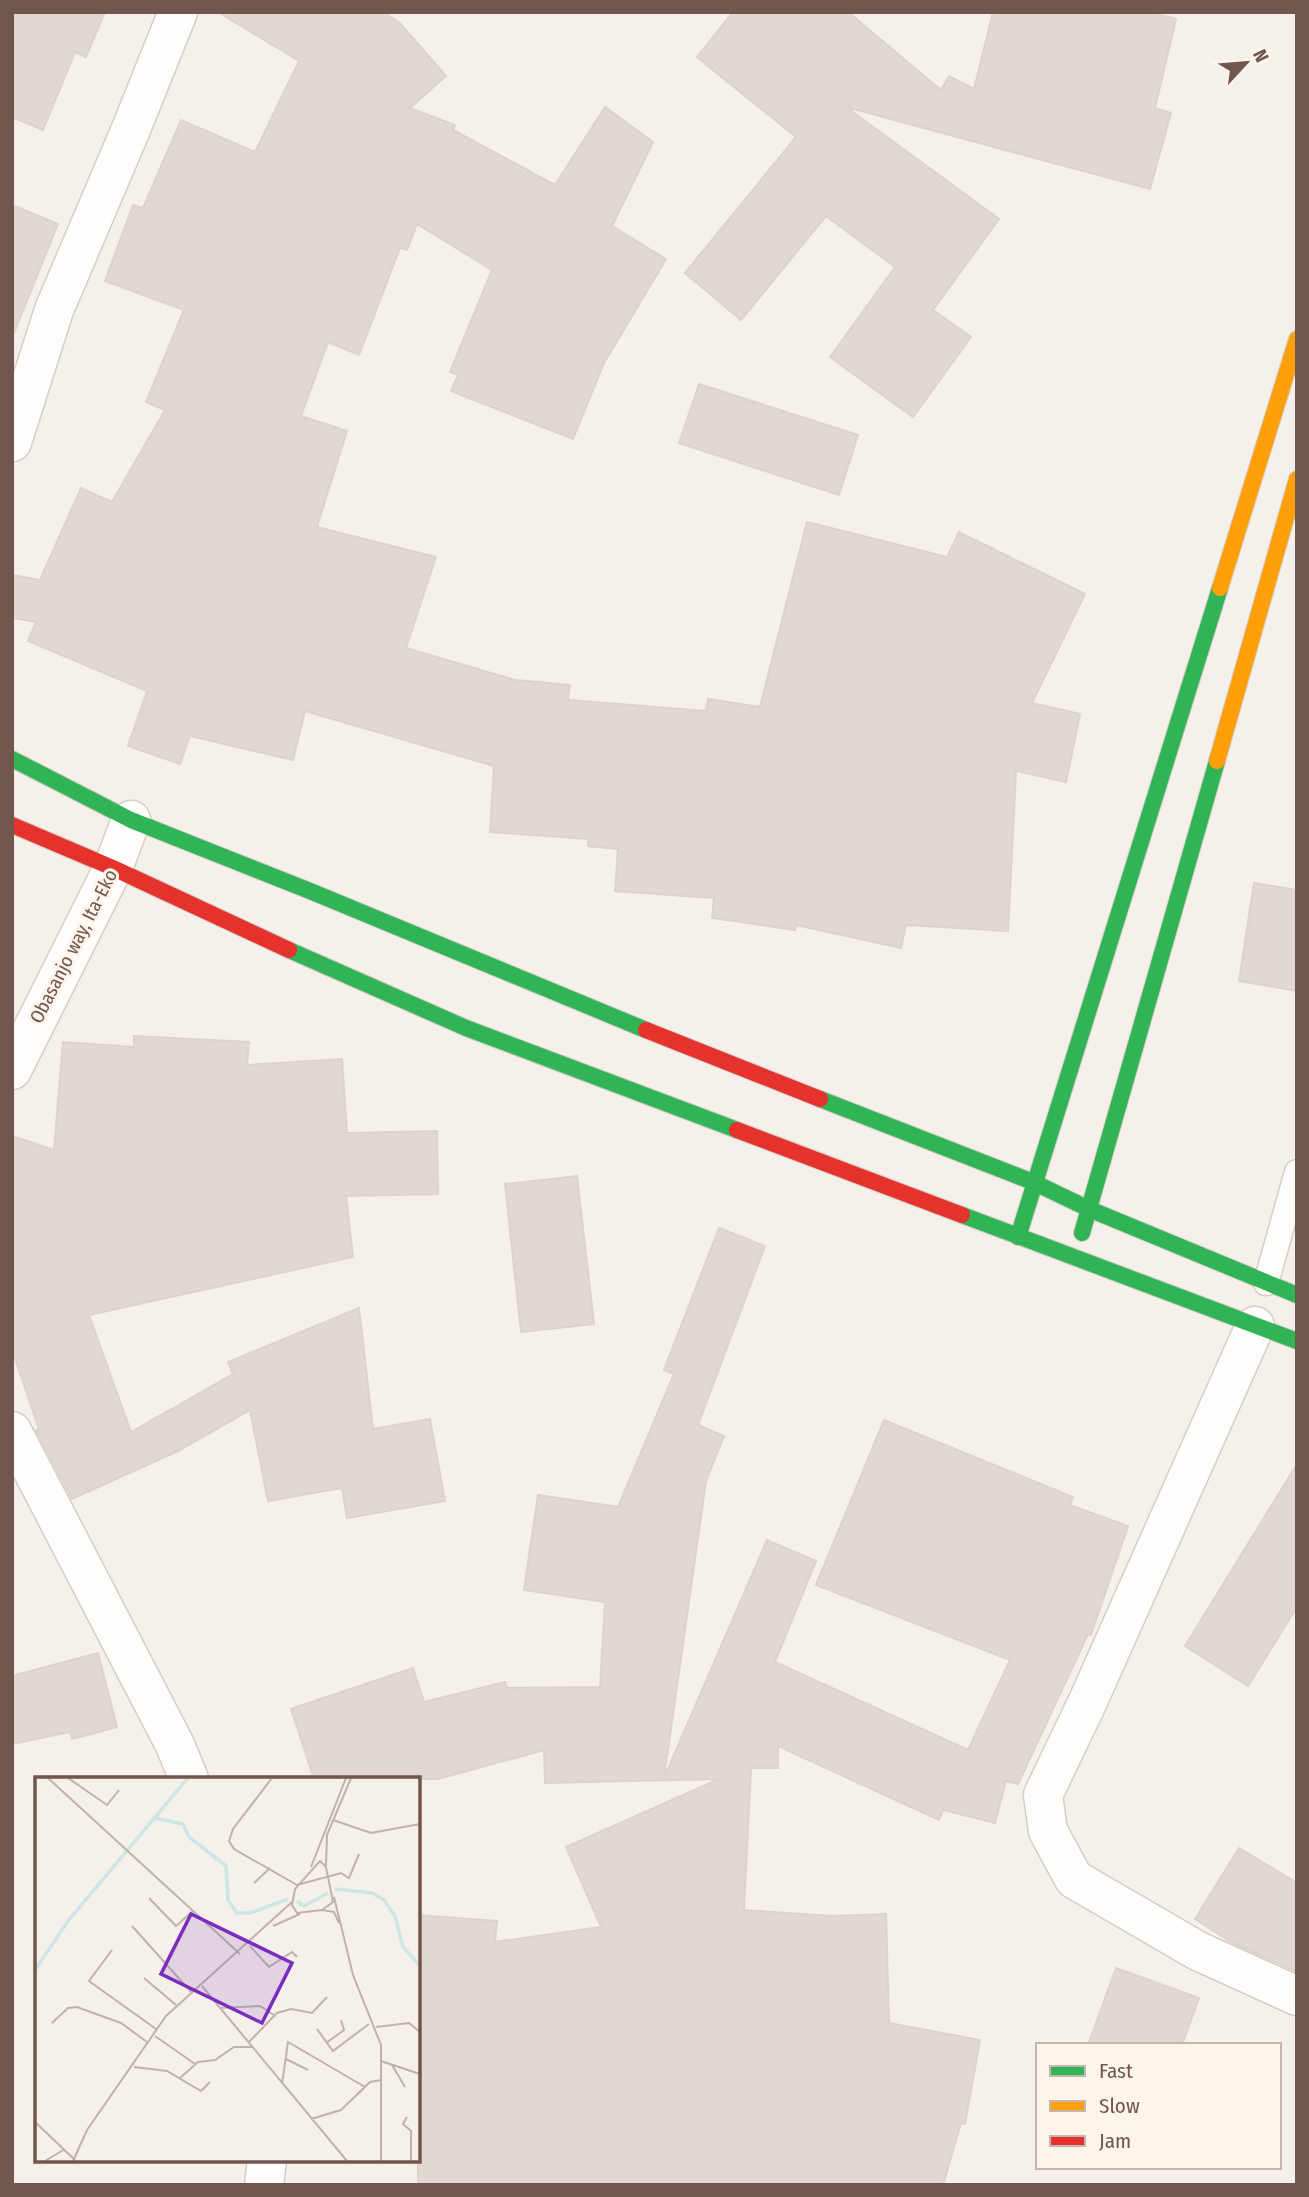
<svg xmlns="http://www.w3.org/2000/svg" width="1309" height="2197" font-family="'Fira Sans Condensed',sans-serif">
  <style>
    .building { fill: #e1d8d2; stroke: #ddd3cd; stroke-width: 2 }
    .lines { fill: none; stroke-linecap: round; stroke-linejoin: round }
    .lane-casing { stroke: #d4cdc8; stroke-width: 27 }
    .street-casing { stroke: #d4cdc8; stroke-width: 41 }
    .fast-casing { stroke: #d4ccc6; stroke-width: 18 }
    .slow-casing { stroke: #d4ccc6; stroke-width: 18 }
    .jam-casing { stroke: #d4ccc6; stroke-width: 18 }
    .lane { stroke: #fefdfc; stroke-width: 24 }
    .street { stroke: #fefdfc; stroke-width: 38 }
    .fast { stroke: #30b455; stroke-width: 16 }
    .slow { stroke: #ff9f0a; stroke-width: 16 }
    .jam { stroke: #e5322d; stroke-width: 16 }
    .labels { text-anchor: middle; stroke-width: 6; stroke-linejoin: round; paint-order: stroke }
    .street-label { font-size: 19px; fill: #70564d; stroke: #fdf4eb }
    .inset-river { fill: none; stroke: #cde5e4; stroke-width: 3.5 }
    .inset-road { fill: none; stroke: #c0b2ab; stroke-width: 2 }
    .view { fill: #7b2cbf; fill-opacity: 0.15; stroke: #7b2cbf; stroke-width: 3.5 }
    .inset-edge { fill: none; stroke: #70564d; stroke-width: 3.5 }
  </style>
  <rect width="100%" height="100%" fill="#f5f0ea"/>
  <path class="building" d="M 12,12 L 105,12 L 86,57 L 75,52 L 43,130 L 12,117 Z
    M 218,12 L 383,12 L 399,22 L 446,76 L 410,108 L 455,125 L 453,130 L 555,185 L 605,107 L 653,142 L 612,226 L 666,259 L 604,363 L 573,439 L 451,391 L 458,375 L 450,372 L 492,270 L 417,224 L 407,250 L 400,248 L 359,355 L 328,342 L 301,416 L 347,431 L 317,527 L 436,557 L 406,648 L 515,680 L 570,685 L 568,700 L 706,711 L 708,699 L 760,707 L 807,522 L 947,557 L 959,532 L 1085,594 L 1032,703 L 1080,714 L 1066,782 L 1016,771 L 1008,931 L 906,925 L 901,948 L 796,925 L 795,930 L 712,918 L 714,898 L 615,891 L 618,849 L 588,846 L 588,839 L 490,832 L 494,766 L 305,711 L 293,760 L 190,736 L 180,764 L 128,746 L 147,691 L 28,641 L 36,622 L 12,618 L 12,575 L 40,580 L 81,488 L 112,502 L 165,410 L 146,402 L 184,310 L 105,281 L 133,205 L 143,208 L 181,120 L 255,152 L 299,61 Z
    M 733,12 L 848,12 L 941,90 L 949,76 L 974,89 L 993,12 L 1150,12 L 1176,19 L 1155,108 L 1171,113 L 1150,189 L 846,107 L 999,219 L 933,310 L 971,337 L 913,417 L 830,357 L 895,267 L 826,216 L 741,320 L 685,273 L 796,137 L 697,57 Z
    M 12,205 L 58,224 L 14,333 L 12,333 Z
    M 699,384 L 858,435 L 839,495 L 679,443 Z
    M 1254,883 L 1297,890 L 1297,991 L 1239,981 Z
    M 134,1036 L 249,1042 L 247,1065 L 342,1059 L 347,1133 L 437,1131 L 438,1194 L 346,1196 L 353,1257 L 89,1315 L 131,1432 L 233,1374 L 228,1362 L 359,1308 L 373,1429 L 430,1419 L 445,1501 L 347,1518 L 342,1488 L 268,1501 L 250,1410 L 180,1450 L 72,1499 L 36,1430 L 39,1429 L 12,1350 L 12,1136 L 54,1150 L 63,1042 L 134,1047 Z
    M 577,1176 L 594,1324 L 521,1332 L 505,1184 Z
    M 719,1228 L 765,1246 L 698,1425 L 724,1436 L 706,1481 L 664,1778 L 767,1540 L 816,1561 L 775,1662 L 968,1750 L 1010,1660 L 816,1585 L 884,1420 L 1073,1497 L 1070,1505 L 1128,1526 L 1091,1635 L 1088,1634 L 1018,1784 L 1006,1781 L 995,1823 L 943,1810 L 939,1820 L 778,1746 L 778,1768 L 751,1768 L 744,1910 L 832,1916 L 886,1914 L 889,2023 L 980,2040 L 965,2124 L 961,2123 L 943,2185 L 418,2185 L 418,1915 L 497,1921 L 495,1942 L 601,1927 L 566,1847 L 719,1779 L 545,1783 L 544,1750 L 438,1779 L 314,1779 L 291,1709 L 413,1668 L 424,1702 L 505,1682 L 507,1688 L 600,1687 L 605,1602 L 524,1590 L 538,1495 L 618,1507 L 674,1374 L 664,1370 Z
    M 1297,1464 L 1297,1607 L 1248,1686 L 1185,1646 Z
    M 98,1653 L 117,1727 L 72,1739 L 70,1732 L 12,1744 L 12,1676 Z
    M 1239,1848 L 1297,1883 L 1297,1972 L 1233,1943 L 1195,1919 Z
    M 1116,1968 L 1199,1998 L 1182,2045 L 1088,2045 Z"/>
  <g class="lines">
    <defs>
      <path id="lane" d="M 1266,1283 L 1297,1172"/>
      <path id="street" d="M 12,442 L 54,310 L 131,129 L 178,12
        M 12,1070 L 113,868 L 131,820
        M 1255,1326 L 1088,1701 L 1043,1795 L 1048,1831 L 1074,1879 L 1198,1951 L 1297,1996
        M 12,1431 L 175,1745 L 189,1779
        M 264,2185 L 267,2160"/>
      <path id="fast" d="M 12,759 L 131,820 L 310,891 L 646,1030
        M 289,950 L 466,1028 L 737,1130
        M 820,1099 L 1033,1182 L 1089,1209 L 1297,1295
        M 962,1215 L 1297,1341
        M 1082,1233 L 1217,761
        M 1018,1237 L 1220,588"/>
      <path id="slow" d="M 1220,588 L 1297,339
        M 1217,761 L 1297,479"/>
      <path id="jam" d="M 12,825 L 113,868 L 289,950
        M 646,1030 L 820,1099
        M 737,1130 L 962,1215"/>
    </defs>
    <use href="#lane" class="lane-casing"/>
    <use href="#street" class="street-casing"/>
    <use href="#fast" class="fast-casing"/>
    <use href="#slow" class="slow-casing"/>
    <use href="#jam" class="jam-casing"/>
    <use href="#lane" class="lane"/>
    <use href="#street" class="street"/>
    <use href="#fast" class="fast"/>
    <use href="#slow" class="slow"/>
    <use href="#jam" class="jam"/>
  </g>
  <g class="labels">
    <g class="street-label">
      <text transform="translate(73 946) rotate(-63)" y="7">Obasanjo way, Ita-Eko</text>
    </g>
  </g>
  <g transform="translate(35 1777)">
    <rect width="385" height="385" fill="#f5f0ea"/>
    <path class="inset-river" d="M 120,41 L 148,47 L 154,60 L 191,89 L 193,123 L 202,136 L 215,136 L 253,122M 300,112 L 337,116 L 349,123 L 360,139 L 368,170 L 385,189M 262,124 L 269,129 L 293,116M 0,193 L 33,144 L 153,1"/>
    <path class="inset-road" d="M 13,1 L 205,177M 33,1 L 72,28 L 84,13M 237,1 L 198,52 L 194,64 L 199,72 L 262,108 L 306,96 L 314,101 L 324,77M 298,43 L 336,56 L 385,47M 285,84 L 291,90 L 298,125 L 287,133 L 262,136 L 257,128 L 260,112 ZM 291,89 L 292,58 L 316,1M 276,90 L 311,1M 219,106 L 235,91M 299,120 L 318,198 L 346,268 L 346,384M 114,121 L 141,149 L 158,134M 287,133 L 299,135 L 304,146M 97,149 L 157,216M 238,149 L 265,137M 215,169 L 234,190 L 257,175 L 262,180M 77,173 L 54,204 L 121,252M 109,201 L 141,228M 167,209 L 312,384M 184,231 L 225,229 L 239,238M 17,246 L 33,231 L 42,230 L 86,246 L 112,265M 341,250 L 374,246 L 385,255M 282,252 L 298,274 L 334,247M 120,259 L 160,287M 213,266 L 242,236 L 256,232 L 277,236 L 292,220M 291,266 L 309,253 L 306,243M 251,282 L 273,293M 346,284 L 385,297M 357,288 L 370,310M 99,290 L 132,294 L 166,314 L 175,305M 145,301 L 163,285 L 180,283 L 199,270 L 217,270M 247,307 L 253,265 L 330,310M 372,340 L 368,347 L 376,354 L 376,384M 276,342 L 306,333 L 335,305 L 346,303M 0,345 L 40,383M 10,384 L 30,372M 38,384 L 52,353 L 131,239 L 257,125"/>
    <path class="view" d="M 156,137 L 257,186 L 227,246 L 126,197 Z"/>
    <rect width="385" height="385" class="inset-edge"/>
  </g>
  <rect width="1309" height="2197" fill="none" stroke="#70564d" stroke-width="28"/>
  <rect x="1036" y="2043" width="245" height="126" fill="#fdf4eb" stroke="#c5b5ac" stroke-width="2"/>
  <rect x="1050" y="2066" width="35" height="10" fill="#30b455" stroke="#c5b5ac" stroke-width="2"/>
  <text x="1099" y="2078" font-size="21" fill="#70564d">Fast</text>
  <rect x="1050" y="2101" width="35" height="10" fill="#ff9f0a" stroke="#c5b5ac" stroke-width="2"/>
  <text x="1099" y="2113" font-size="21" fill="#70564d">Slow</text>
  <rect x="1050" y="2136" width="35" height="10" fill="#e5322d" stroke="#c5b5ac" stroke-width="2"/>
  <text x="1099" y="2148" font-size="21" fill="#70564d">Jam</text>
  <g transform="translate(1246 63) rotate(64)" stroke="#fdf4eb" stroke-width="5" paint-order="stroke">
  <path d="M0-5L12 26L0 18L-12 26Z" fill="#70564d"/>
  <text y="-10" font-size="19" font-weight="bold" text-anchor="middle" fill="#70564d">N</text>
  </g>
</svg>
